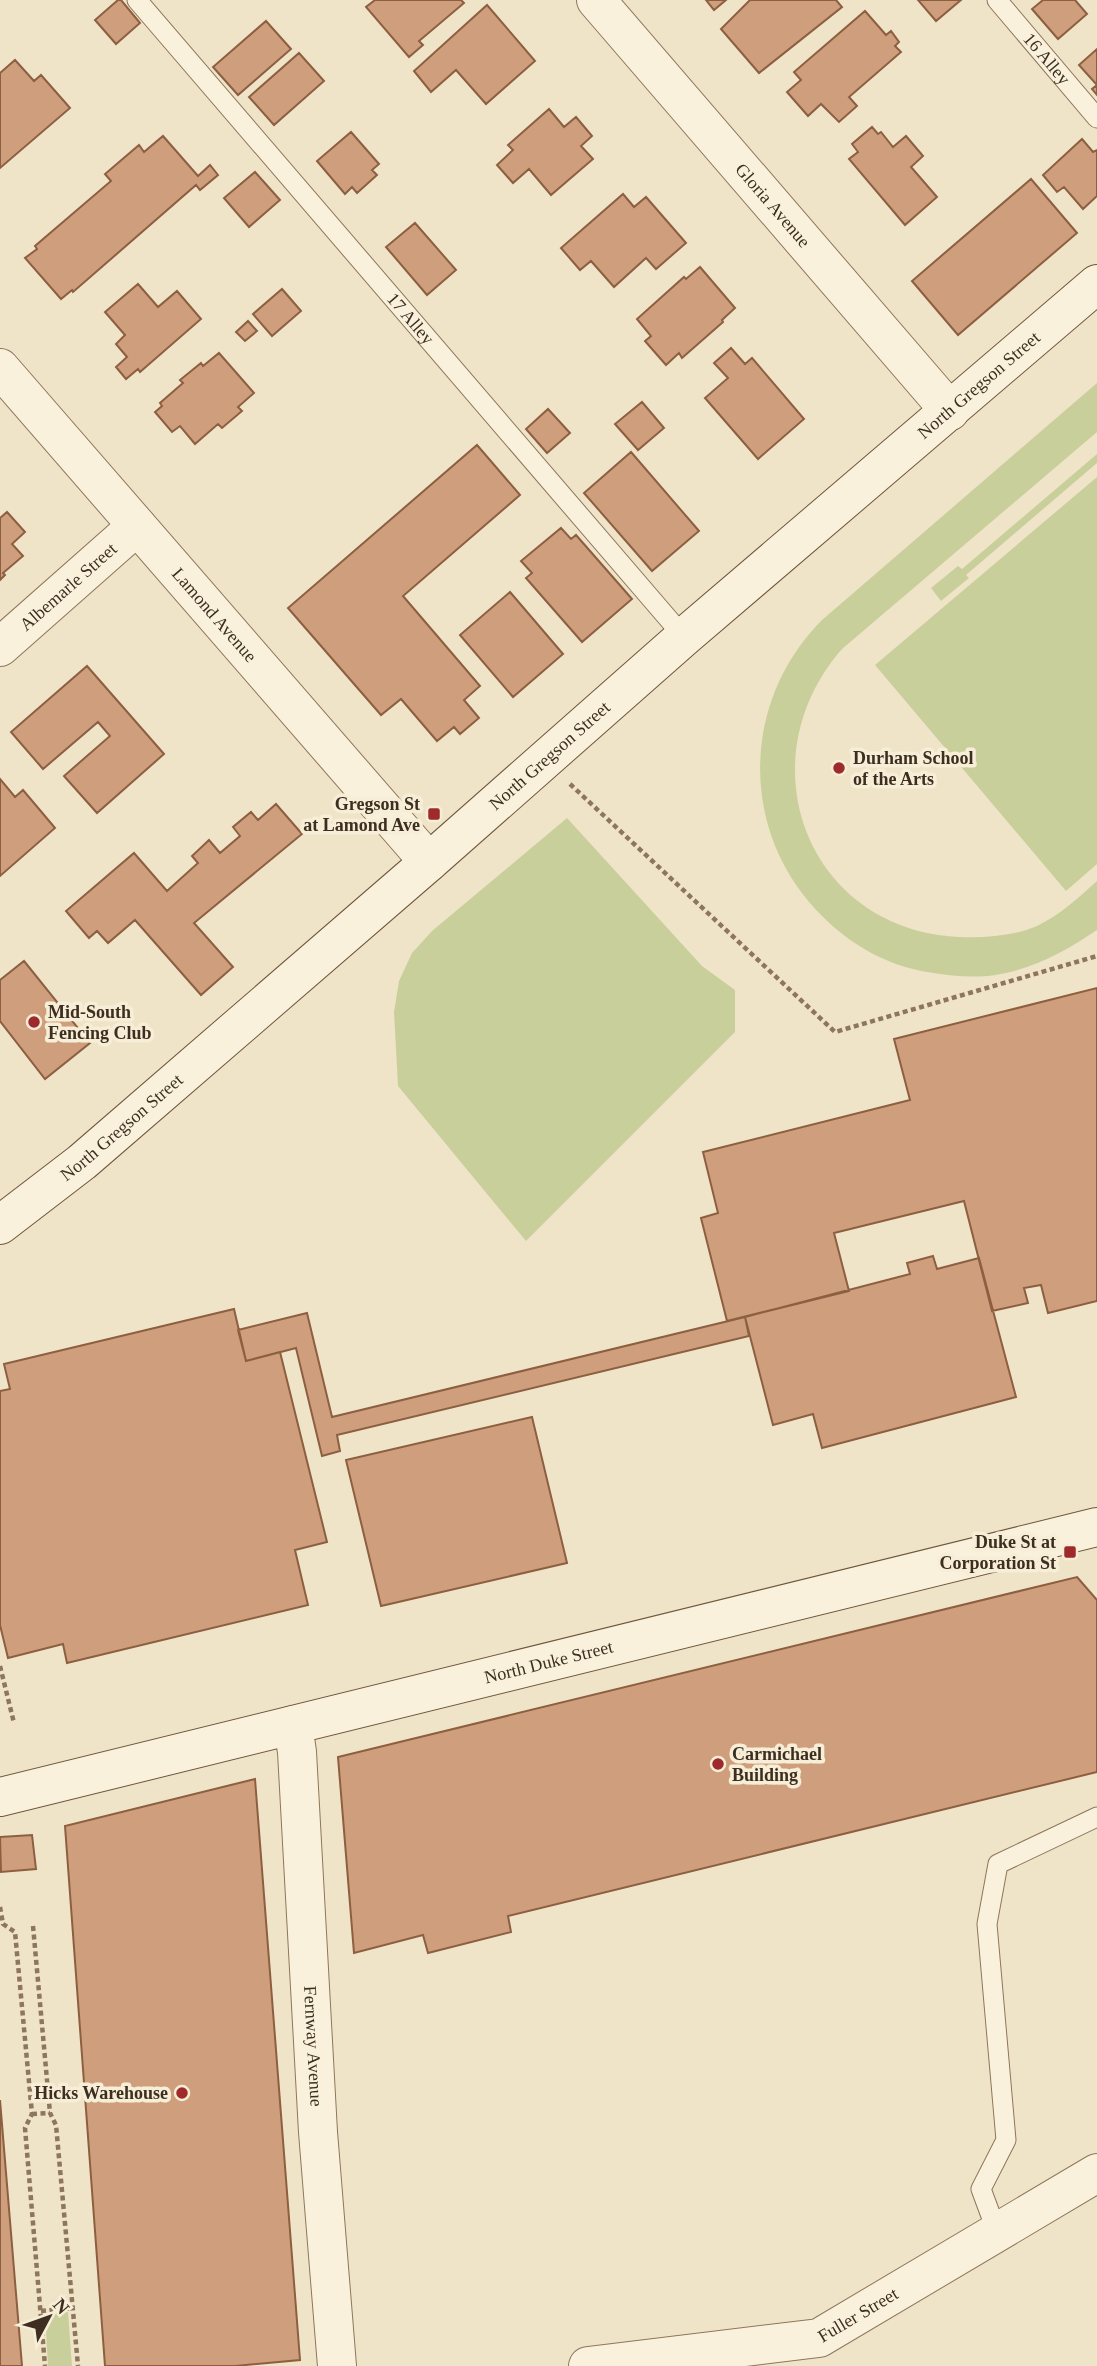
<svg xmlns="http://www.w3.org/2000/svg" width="1097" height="2366" font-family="'Times New Roman',serif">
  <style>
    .green { fill: #c9cf9b }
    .building { fill: #cf9f7d; stroke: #8d5f41; stroke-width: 2 }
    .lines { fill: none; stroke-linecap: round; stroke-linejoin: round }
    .service-casing { stroke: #8d765c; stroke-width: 21 }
    .minor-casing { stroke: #8d765c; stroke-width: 40 }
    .secondary-casing { stroke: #6f573f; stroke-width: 40 }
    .path { stroke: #8d765c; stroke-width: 4.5; stroke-dasharray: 5 3.5; stroke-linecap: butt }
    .service { stroke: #faf1dc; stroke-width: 19 }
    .minor { stroke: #faf1dc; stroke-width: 38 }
    .secondary { stroke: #faf1dc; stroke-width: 38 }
    .poi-dot { fill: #9e2a2b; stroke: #f7eed8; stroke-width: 2.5 }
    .labels { text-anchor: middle; stroke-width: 7; stroke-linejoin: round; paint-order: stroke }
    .street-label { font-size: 18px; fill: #3d2e20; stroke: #f7eed8 }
    .poi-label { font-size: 18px; font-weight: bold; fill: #3d2e20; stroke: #f7eed8; text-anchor: start }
  </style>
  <rect width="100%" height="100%" fill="#f0e4c8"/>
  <path class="green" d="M 1097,383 L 1097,432 L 842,649 C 744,761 807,930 959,937 C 985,938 1014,936 1037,926 C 1060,915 1078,898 1097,881 L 1097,930 C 1067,950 1038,967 1001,974 C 977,979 951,976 927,972 C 886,965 851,945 822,916 C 739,834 740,702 822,620 Z
    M 1097,454 L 1097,463 L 966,575 L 969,578 L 941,601 L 931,588 L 958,566 L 962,569 Z
    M 1097,477 L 1097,864 L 1066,891 L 875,665 Z
    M 567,818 L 702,966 L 735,990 L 735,1032 L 526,1241 L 398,1086 L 394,1012 L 399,981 L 412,953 L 432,931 Z
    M 68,2312 L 72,2366 L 48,2366 L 45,2314 Z"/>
  <path class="building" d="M 118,0 L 121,0 L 140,23 L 116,44 L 95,20 Z
    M 375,0 L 461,0 L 464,3 L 419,41 L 423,45 L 409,57 L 366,7 Z
    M 706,0 L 726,0 L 714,10 Z
    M 750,0 L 836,0 L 842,7 L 759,73 L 721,29 Z
    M 918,0 L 961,0 L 936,21 Z
    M 1043,0 L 1075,0 L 1087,14 L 1058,39 L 1032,9 Z
    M 487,5 L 535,61 L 486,104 L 456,70 L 431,92 L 414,71 Z
    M 865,11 L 886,35 L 891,31 L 899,42 L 895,46 L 901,52 L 849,97 L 857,106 L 839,122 L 821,104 L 808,116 L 787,92 L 801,80 L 794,72 Z
    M 266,21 L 291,49 L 238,95 L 213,67 Z
    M 1097,49 L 1097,95 L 1092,89 L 1097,85 L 1079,65 Z
    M 299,53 L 324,81 L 274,125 L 249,97 Z
    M 15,60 L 34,81 L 41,75 L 70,108 L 0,168 L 0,73 Z
    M 549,109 L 564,127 L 576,117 L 592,136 L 581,146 L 593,159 L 551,195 L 529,169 L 513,183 L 497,165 L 513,150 L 508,145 Z
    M 872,127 L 878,134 L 881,132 L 893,147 L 906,136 L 923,156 L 911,167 L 937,197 L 905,225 L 849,159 L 858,152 L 852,144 Z
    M 351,132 L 379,164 L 372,170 L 377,175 L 357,193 L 352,187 L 345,194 L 317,161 Z
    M 163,136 L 198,176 L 210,165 L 218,175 L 200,190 L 196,185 L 73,292 L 72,290 L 61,299 L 25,258 L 37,249 L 35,246 L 111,181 L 105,174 L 139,145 L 144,152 Z
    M 1082,139 L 1093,152 L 1097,150 L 1097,196 L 1083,209 L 1064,187 L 1057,192 L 1043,175 Z
    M 255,172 L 280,200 L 249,227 L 224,198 Z
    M 1031,179 L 1077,233 L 958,335 L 912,281 Z
    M 623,194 L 634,207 L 646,197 L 686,243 L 656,269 L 646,258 L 614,287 L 591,261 L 580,270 L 561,248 Z
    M 415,223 L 456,270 L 427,295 L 386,247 Z
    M 700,267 L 735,308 L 722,320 L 723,322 L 682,358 L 679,353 L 666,365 L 645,341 L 651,336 L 637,319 L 684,277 L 686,279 Z
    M 138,284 L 158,307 L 177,291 L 201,319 L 140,372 L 138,369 L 126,379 L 116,367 L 127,357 L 116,344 L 125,335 L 105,312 Z
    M 282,289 L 301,311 L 272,336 L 253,314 Z
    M 248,321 L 257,331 L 245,341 L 236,332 Z
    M 731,348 L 745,364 L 752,358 L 804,419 L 758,459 L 705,398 L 728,378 L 714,363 Z
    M 219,353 L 254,393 L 238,407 L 242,411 L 222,428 L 218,424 L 195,444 L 180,426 L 172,432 L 155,412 L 162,406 L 160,403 L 183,383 L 180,380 L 201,363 L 203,366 Z
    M 642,402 L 664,428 L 638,450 L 615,424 Z
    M 548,409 L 570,433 L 547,453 L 526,429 Z
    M 477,445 L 520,495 L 403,596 L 480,686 L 464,700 L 479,718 L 460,734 L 454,727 L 437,741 L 401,699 L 381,715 L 288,608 Z
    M 631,452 L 699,531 L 652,571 L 584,493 Z
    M 7,512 L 25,532 L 12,544 L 23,556 L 3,573 L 5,575 L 0,580 L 0,518 Z
    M 561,528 L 571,539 L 576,535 L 632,599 L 582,642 L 526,578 L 532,573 L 521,561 Z
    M 510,592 L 563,654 L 513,697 L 460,635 Z
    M 87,666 L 164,754 L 97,813 L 64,776 L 110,736 L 98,722 L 43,769 L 11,732 Z
    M 0,779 L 15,797 L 23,790 L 55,828 L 0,876 Z
    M 276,804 L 302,834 L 194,923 L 233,967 L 201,995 L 135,920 L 108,943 L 97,931 L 89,938 L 66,911 L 134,853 L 167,891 L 198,863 L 192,856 L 209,840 L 220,853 L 240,836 L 233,827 L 251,812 L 258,820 Z
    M 24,961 L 90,1043 L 45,1079 L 0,1021 L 0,980 Z
    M 1097,988 L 1097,1301 L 1048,1313 L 1041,1285 L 1024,1288 L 1028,1303 L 992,1311 L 964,1201 L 834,1233 L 849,1291 L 727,1321 L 701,1218 L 718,1213 L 703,1152 L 910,1100 L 894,1039 Z
    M 933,1256 L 937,1269 L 979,1258 L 1016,1397 L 822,1448 L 813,1414 L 773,1425 L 745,1317 L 910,1274 L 907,1263 Z
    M 234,1309 L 246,1361 L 280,1352 L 327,1542 L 295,1550 L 308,1605 L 67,1663 L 63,1644 L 8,1658 L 0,1625 L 0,1391 L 10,1389 L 4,1364 Z
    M 307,1313 L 332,1417 L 745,1317 L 749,1336 L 337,1435 L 340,1451 L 322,1456 L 296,1348 L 246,1361 L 238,1330 Z
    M 532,1417 L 567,1563 L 381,1606 L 346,1460 Z
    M 1077,1577 L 1097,1600 L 1097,1772 L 508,1916 L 511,1932 L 428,1953 L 423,1935 L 354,1953 L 338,1757 Z
    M 255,1779 L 300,2360 L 235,2366 L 105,2366 L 65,1826 Z
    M 32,1835 L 36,1869 L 1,1872 L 0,1837 Z
    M 0,2100 L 22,2366 L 0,2366 Z"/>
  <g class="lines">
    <defs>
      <g id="service">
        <path id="s1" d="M 137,0 L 684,637"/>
        <path id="s2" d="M 997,0 L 1097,118"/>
        <path d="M 997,2232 L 981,2189 L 1006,2140 L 987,1924 L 998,1864 L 1097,1817"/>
      </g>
      <g id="minor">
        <path id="s3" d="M 596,0 L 950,411"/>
        <path id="s4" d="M 0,368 L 429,862"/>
        <path id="s5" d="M 0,647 L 137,526"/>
        <path id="s6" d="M 293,1725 L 297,1752 L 318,2132 L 337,2366"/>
        <path id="s7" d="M 588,2366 L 819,2338 L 1097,2173"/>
      </g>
      <g id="secondary">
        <path id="s8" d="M 0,1225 L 82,1162 L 429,862 L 684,637 L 1097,284"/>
        <path id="s9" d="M 0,1797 L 1097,1527"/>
      </g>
    </defs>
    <use href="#service" class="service-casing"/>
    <use href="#minor" class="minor-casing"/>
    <use href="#secondary" class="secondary-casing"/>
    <path class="path" d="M 570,784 L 835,1032 L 1097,956
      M 0,1666 L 14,1723
      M 0,1907 L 3,1924 L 15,1932 L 32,2114 L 25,2128 L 45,2366
      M 33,1926 L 50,2113 L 56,2125 L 78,2366
      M 32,2114 L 50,2113
      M 41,2311 L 73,2308"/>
    <use href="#service" class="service"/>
    <use href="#minor" class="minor"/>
    <use href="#secondary" class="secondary"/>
  </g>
  <g class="poi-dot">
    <circle cx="839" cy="768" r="7"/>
    <rect x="427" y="807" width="14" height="14" rx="3.5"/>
    <circle cx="34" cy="1022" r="7"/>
    <rect x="1063" y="1545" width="14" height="14" rx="3.5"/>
    <circle cx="718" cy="1764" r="7"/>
    <circle cx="182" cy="2093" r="7"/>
  </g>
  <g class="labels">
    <g class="street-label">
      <text dy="6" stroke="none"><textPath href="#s2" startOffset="77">16 Alley</textPath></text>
      <text dy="6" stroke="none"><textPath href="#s3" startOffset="271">Gloria Avenue</textPath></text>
      <text dy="6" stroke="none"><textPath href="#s1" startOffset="420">17 Alley</textPath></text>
      <text dy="6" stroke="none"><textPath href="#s8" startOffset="1290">North Gregson Street</textPath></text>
      <text dy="6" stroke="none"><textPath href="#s5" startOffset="91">Albemarle Street</textPath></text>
      <text dy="6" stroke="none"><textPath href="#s4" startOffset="327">Lamond Avenue</textPath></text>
      <text dy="6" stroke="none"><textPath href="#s8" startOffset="723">North Gregson Street</textPath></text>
      <text dy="6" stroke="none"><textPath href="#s8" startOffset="156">North Gregson Street</textPath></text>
      <text dy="6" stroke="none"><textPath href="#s9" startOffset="565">North Duke Street</textPath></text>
      <text dy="6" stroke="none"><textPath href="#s6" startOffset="322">Fernway Avenue</textPath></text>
      <text dy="6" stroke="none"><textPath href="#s7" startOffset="278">Fuller Street</textPath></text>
    </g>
    <g class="poi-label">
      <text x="853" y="764">Durham School<tspan x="853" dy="21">of the Arts</tspan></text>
      <text x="420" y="810" text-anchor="end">Gregson St<tspan x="420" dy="21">at Lamond Ave</tspan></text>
      <text x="48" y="1018">Mid-South<tspan x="48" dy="21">Fencing Club</tspan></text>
      <text x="1056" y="1548" text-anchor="end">Duke St at<tspan x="1056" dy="21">Corporation St</tspan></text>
      <text x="732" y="1760">Carmichael<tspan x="732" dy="21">Building</tspan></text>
      <text x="168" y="2099" text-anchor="end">Hicks Warehouse</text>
    </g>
  </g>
  <g transform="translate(49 2317) rotate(49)" stroke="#f7eed8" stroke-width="5" paint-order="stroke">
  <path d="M0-5L12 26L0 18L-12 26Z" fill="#3d2e20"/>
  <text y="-10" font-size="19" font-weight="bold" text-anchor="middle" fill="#3d2e20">N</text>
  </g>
</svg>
